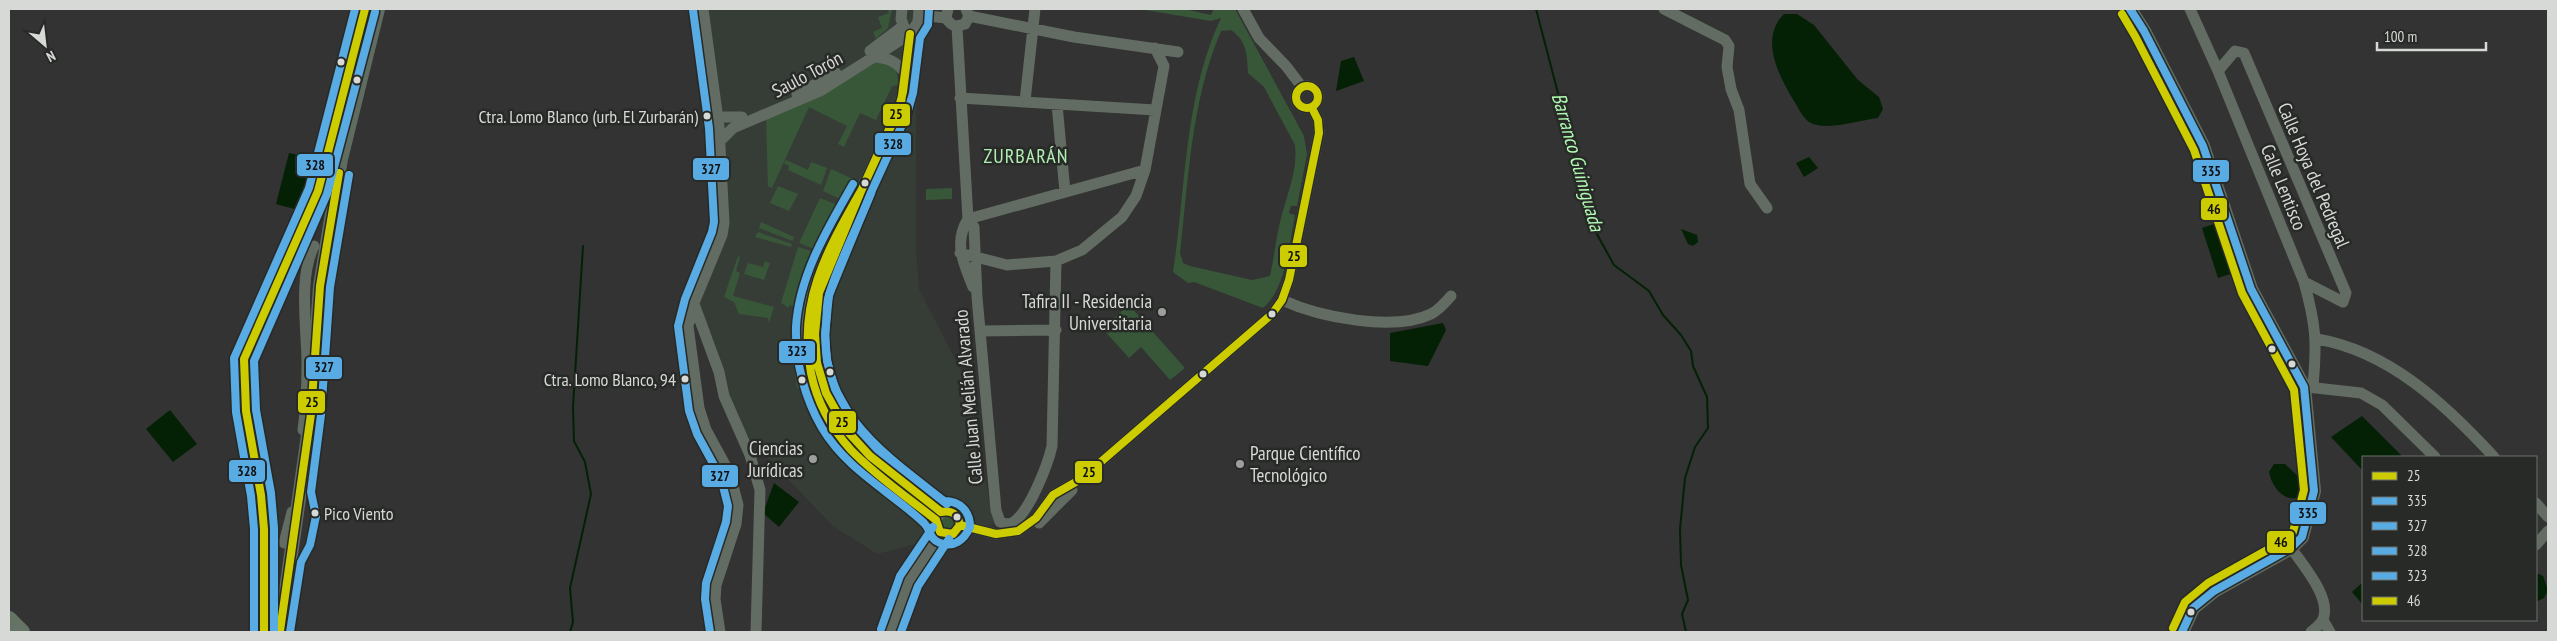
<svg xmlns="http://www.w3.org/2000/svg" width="2557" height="641" font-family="'PT Sans Narrow',sans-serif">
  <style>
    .built { fill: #363d36 }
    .green { fill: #385739; fill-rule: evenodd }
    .water { fill: #042105 }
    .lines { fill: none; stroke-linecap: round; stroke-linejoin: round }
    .stream { stroke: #042105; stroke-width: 2 }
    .minor { stroke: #626c62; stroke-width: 11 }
    .major { stroke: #616c61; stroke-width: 14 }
    .highway { stroke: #657365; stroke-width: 16 }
    .bus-1-casing { stroke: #272a27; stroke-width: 11 }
    .bus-2-casing { stroke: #272a27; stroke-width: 11 }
    .bus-3-casing { stroke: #272a27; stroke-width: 11 }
    .bus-4-casing { stroke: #272a27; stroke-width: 11 }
    .bus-5-casing { stroke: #272a27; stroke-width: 11 }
    .bus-6-casing { stroke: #272a27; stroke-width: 11 }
    .bus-1 { stroke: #cc0; stroke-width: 8 }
    .bus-2 { stroke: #59abe4; stroke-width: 8 }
    .bus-3 { stroke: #59abe4; stroke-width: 8 }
    .bus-4 { stroke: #59abe4; stroke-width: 8 }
    .bus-5 { stroke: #59abe4; stroke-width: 8 }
    .bus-6 { stroke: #cc0; stroke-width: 8 }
    .bus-dot { fill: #d7d9d7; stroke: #272a27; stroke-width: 2 }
    .poi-dot { fill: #9d9f9d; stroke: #272a27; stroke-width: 2 }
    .labels { text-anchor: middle; stroke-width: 5; stroke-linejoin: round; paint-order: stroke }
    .bus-label { font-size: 18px; fill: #d7d9d7; stroke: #272a27; text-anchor: end }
    .street-label { font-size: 19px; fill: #d7d9d7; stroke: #272a27 }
    .poi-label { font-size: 19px; fill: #d7d9d7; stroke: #272a27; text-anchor: end }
    .neighbourhood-label { font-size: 20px; letter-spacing: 1px; fill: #b2eeb3; stroke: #272a27 }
    .water-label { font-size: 20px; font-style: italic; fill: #b2fab2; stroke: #272a27 }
    .line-badge { stroke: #272a27; stroke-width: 2 }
    .pale-badge-label { font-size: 14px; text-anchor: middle; font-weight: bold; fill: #111 }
  </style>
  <rect width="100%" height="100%" fill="#323332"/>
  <path class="built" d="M 699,9 L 927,9 L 916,112 L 916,247 L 919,289 L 965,379 L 994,524 L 877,554 L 833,526 L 751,441 L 725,396 L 696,313 L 726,233 Z"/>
  <path class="green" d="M 887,9 L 892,9 L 888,28 L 876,39 L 873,32 L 882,28 L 878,17 L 889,13 Z
    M 1139,9 L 1184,9 L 1211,15 L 1214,9 L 1235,9 L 1304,136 L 1307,154 L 1297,206 L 1291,206 L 1289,213 L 1295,215 C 1290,242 1285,291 1263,308 L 1194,282 L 1188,283 L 1173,272 C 1186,188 1184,96 1221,18 L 1211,21 ZM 1231,30 C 1247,41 1247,55 1248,73 L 1264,87 L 1295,145 C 1298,172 1286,196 1280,222 C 1276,239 1274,258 1270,276 L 1252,280 L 1190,266 L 1183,263 L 1180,253 C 1189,176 1191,102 1221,31 Z
    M 876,61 L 883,61 L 896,70 L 899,85 L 892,86 L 876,120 L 860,113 L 844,147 L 838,144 L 847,126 L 809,107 L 772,188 L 768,186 L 766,118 Z
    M 786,160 L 808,170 L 811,162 L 827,168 L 821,185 L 788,170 L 789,166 L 784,163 Z
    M 831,169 L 857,181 L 844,201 L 823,191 Z
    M 778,186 L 798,194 L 789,211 L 770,203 Z
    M 952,188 L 952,199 L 926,200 L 926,189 Z
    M 820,198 L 840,206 L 817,250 L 799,243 Z
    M 761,222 L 794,237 L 793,241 L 759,228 Z
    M 758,232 L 792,244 L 791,247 L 755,237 Z
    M 798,247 L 817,253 L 804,284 L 799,307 L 789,305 L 789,308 L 781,303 Z
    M 738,256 L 740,257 L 736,271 L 740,273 L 733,296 L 774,307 L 769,323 L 768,318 L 739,314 L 734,302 L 724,297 Z
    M 765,261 L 770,263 L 764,280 L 744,274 L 748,263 L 763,267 Z
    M 1129,305 L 1185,368 L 1170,380 L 1141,347 L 1129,358 L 1102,328 Z
    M 798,317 L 797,345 L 791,350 L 791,321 Z
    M 798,350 L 807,393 L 797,388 L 792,354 Z
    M939 523a8 8 0 1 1 16 0a8 8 0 1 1-16 0Z"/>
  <path class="water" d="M 1784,14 L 1797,14 L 1814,25 L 1858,80 L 1879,97 L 1883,109 L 1878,118 C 1859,120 1832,130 1813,124 C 1804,121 1799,109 1794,101 C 1779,76 1759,39 1784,14 Z
    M 1354,57 L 1364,81 L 1336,91 L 1341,61 Z
    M 289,153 L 316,159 L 302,211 L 276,204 Z
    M 1809,157 L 1818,168 L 1804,177 L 1796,163 Z
    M 2223,221 L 2239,271 L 2218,278 L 2202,228 Z
    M 1681,229 L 1697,235 L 1698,242 L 1693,246 L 1688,244 Z
    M 1443,323 L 1446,330 L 1428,366 L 1390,361 L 1390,333 Z
    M 170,410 L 197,444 L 173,462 L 146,429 Z
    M 2362,416 L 2403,457 L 2363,457 L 2363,471 L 2331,437 Z
    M 2274,464 L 2285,464 L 2303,481 L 2306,489 L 2303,496 C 2286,505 2272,488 2269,472 Z
    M 774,483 L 799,502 L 779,527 L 763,513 Z
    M 2536,573 L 2543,576 L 2548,590 L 2544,598 L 2536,602 Z
    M 2363,582 L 2363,605 L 2352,592 Z"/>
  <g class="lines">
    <path class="stream" d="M 1536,9 L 1593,227 L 1614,265 L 1649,291 L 1663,315 L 1681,335 L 1691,351 L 1693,366 L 1707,397 L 1708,428 L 1695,447 L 1685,478 L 1680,529 L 1681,565 L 1688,600 L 1682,614 L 1686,632
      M 570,632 L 573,622 L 570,588 L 591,494 L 585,462 L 574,441 L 573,407 L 583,246"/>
    <path class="minor" d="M 703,9 L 719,127 L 724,223 L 722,235 L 694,303 L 688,326 L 699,408 L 706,430 L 730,474 L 738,505 L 736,524 L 716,585 L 715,599 L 720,632
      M 902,9 L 901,19 L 906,32
      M 948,9 L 946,18 C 952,27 956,27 965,24 L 969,16 L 966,9
      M 1243,9 L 1259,38 L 1286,66 L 1302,87
      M 1664,9 L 1725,40 L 1729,46 L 1727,67 L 1731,89 L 1739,110 L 1750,184 L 1767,208
      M 2190,9 L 2218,71 L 2304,282 C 2316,325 2317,342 2313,386
      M 969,16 L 1074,37 L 1178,52
      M 918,22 L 929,16 L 946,18
      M 957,27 L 968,219 L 974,227 L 977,297 L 996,510 L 1000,522 C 1004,523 1008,525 1012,523 C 1029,514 1048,464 1052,446 L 1056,261
      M 910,34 L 903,92 L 898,111 L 864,184 L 819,293 L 815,313 L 817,363 L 826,393 L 848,432 L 870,456 L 941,512
      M 870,51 L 902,27
      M 874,57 C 889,58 897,62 906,74
      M 2218,71 L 2235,51 L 2244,53 L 2346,293 L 2343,302 L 2304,282
      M1296 97a11 11 0 1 1 22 0a11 11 0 1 1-22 0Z
      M 797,94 L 836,73
      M 960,98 L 1155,110
      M 1025,101 L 1035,9
      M 1057,104 L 1065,192
      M 718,117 L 742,117
      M 719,142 L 733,128 L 820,91 L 910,34 L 918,22 L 919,9
      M 840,227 C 826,253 810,282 806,312 C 801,355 814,404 841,438 C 866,470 904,494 936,520
      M 960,253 L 1007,265 L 1056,261 L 1082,250 L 1122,217 L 1136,196 L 1145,170 L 1164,66 L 1155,48
      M 973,287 C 964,264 953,243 968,219 L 1145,170
      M 1282,300 C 1319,317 1393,332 1431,314 C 1439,310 1445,303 1451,296
      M 694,304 L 719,372 L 724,396 L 750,455 L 760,490 L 756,632
      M 981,331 L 1056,330
      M 2317,339 C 2389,351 2446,405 2494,457
      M 2307,387 L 2361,393 L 2382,405 L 2435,457
      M 303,430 C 306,408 307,386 307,364 C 307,329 298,278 314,246
      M 2536,503 L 2548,517
      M936 523a12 12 0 1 1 24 0a12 12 0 1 1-24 0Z
      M 1039,523 L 1072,490
      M 960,525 L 996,534 L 1018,531 L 1036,518 L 1053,495 L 1081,479 L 1272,314 L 1282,300 L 1289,280 L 1319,133 L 1318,120 L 1312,108
      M 284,543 L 292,512
      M 2536,545 L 2548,531
      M 2291,548 C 2302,564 2334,600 2322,621 C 2320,625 2314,629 2311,632
      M 2323,620 L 2330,632
      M 890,632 L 909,581 L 941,533"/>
    <path class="major" d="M 2130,9 L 2144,31 L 2203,146 L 2251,289 L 2304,387 L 2314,491 L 2302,537 L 2291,548 L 2214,591 L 2193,608 L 2182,632
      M 264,632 C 264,586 268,540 261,495 C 254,447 240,408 244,359 L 318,191 L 365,9
      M 280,632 L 311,414 L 320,286 L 341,159 L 378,9"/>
    <path class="highway" d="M 9,619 L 22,632"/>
    <defs>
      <path id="bus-1" d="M1296 97a11 11 0 1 1 22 0a11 11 0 1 1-22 0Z
        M 862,189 L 819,293 L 815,334 L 817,363 L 826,393 L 848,432 L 870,456 L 941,512 C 952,510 958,514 960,525 L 953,534 L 940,532 L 936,520 C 907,497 876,476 851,450 C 831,428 817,402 811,373 C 797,301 828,249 862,189 Z
        M 862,189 L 898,111 L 903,92 L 910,34
        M 862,189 L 901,103 L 910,34
        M 960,525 L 996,534 L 1018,531 L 1036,518 L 1053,495 L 1081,479 L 1272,314 L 1282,300 L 1289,280 L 1319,133 L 1318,120 L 1312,108
        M 280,631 L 311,414 L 320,286 L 339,173
        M 264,632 L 264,529 L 261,495 L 246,411 L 244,359 L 318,191 L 365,9"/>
      <path id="bus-2" d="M 2130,9 L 2144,31 L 2203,146 L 2251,289 L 2304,387 L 2314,491 L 2302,537 L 2291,548 L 2214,591 L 2193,608 L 2182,632"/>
      <path id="bus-3" d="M 693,10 L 709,128 L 714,222 L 712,232 L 685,299 L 678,326 L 689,411 L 697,434 L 721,478 L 728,506 L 726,522 L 706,583 L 705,599 L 710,632
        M 274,632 L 274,528 L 271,493 L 256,410 L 254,361 L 327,194 L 375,12
        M 290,632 L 301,562 L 310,545 L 316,516 L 311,492 L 321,415 L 330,287 L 349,175"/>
      <path id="bus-4" d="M 929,10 L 928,25 L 920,38 L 913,93 L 907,114 L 873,188 L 829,295 L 825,334 L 827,361 L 835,389 L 856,426 L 877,449 L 947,504
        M 881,629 L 900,576 L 933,527
        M 254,632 L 254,529 L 251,496 L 236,412 L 234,358 L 309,188 L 355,9"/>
      <path id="bus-5" d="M 853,184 C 828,228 799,275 796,327 C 795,362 805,399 822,428 C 847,470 890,491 924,523 C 931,530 929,539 940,543 C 954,548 964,540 970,527 C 970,511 960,501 944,501 C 885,455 818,410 826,325 C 827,315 826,304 829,295 C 839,261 858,226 871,193
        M 901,632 L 918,586 L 949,539"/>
      <path id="bus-6" d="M 2122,14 L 2135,36 L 2194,150 L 2242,293 L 2294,390 L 2304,490 L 2293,532 L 2285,540 L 2208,583 L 2185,602 L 2173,628"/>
    </defs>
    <use href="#bus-1" class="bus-1-casing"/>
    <use href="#bus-2" class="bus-2-casing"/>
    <use href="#bus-3" class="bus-3-casing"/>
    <use href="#bus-4" class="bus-4-casing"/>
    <use href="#bus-5" class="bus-5-casing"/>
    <use href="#bus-6" class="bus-6-casing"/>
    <use href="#bus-1" class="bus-1"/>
    <use href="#bus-2" class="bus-2"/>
    <use href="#bus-3" class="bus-3"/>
    <use href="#bus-4" class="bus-4"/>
    <use href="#bus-5" class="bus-5"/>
    <use href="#bus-6" class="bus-6"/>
  </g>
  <g class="bus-dot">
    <circle cx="341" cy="62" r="4.5"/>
    <circle cx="357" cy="80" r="4.5"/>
    <circle cx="707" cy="116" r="4.5"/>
    <circle cx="865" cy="183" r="4.5"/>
    <circle cx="1272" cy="314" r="4.5"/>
    <circle cx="2272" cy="349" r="4.5"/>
    <circle cx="2292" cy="364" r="4.5"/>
    <circle cx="830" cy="372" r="4.5"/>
    <circle cx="1203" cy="374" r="4.5"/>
    <circle cx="685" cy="379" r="4.5"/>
    <circle cx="802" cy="380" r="4.5"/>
    <circle cx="315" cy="513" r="4.5"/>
    <circle cx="957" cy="517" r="4.5"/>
    <circle cx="2191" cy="612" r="4.5"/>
  </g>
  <g class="poi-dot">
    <circle cx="1162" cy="312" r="5"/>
    <circle cx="813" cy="459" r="5"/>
    <circle cx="1240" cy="464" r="5"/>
  </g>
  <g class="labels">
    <g class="bus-label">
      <text x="698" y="123">Ctra. Lomo Blanco (urb. El Zurbarán)</text>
      <text x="676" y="386">Ctra. Lomo Blanco, 94</text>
      <text x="324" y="520" text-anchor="start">Pico Viento</text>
    </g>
    <g class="street-label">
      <text transform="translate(807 74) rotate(-28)" y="7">Saulo Torón</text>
      <text transform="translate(2314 175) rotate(67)" y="7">Calle Hoya del Pedregal</text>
      <text transform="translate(2284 187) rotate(68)" y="7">Calle Lentisco</text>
      <text transform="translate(968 397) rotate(-95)" y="7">Calle Juan Melián Alvarado</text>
    </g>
    <g class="poi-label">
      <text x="1152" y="308">Tafira II - Residencia<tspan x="1152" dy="22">Universitaria</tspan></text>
      <text x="803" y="455">Ciencias<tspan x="803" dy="22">Jurídicas</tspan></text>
      <text x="1250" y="460" text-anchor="start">Parque Científico<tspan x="1250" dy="22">Tecnológico</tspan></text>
    </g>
    <g class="neighbourhood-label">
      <text x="1026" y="163">ZURBARÁN</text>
    </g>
    <g class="water-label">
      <text transform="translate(1578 162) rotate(74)" y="7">Barranco Guiniguada</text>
    </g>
  </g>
  <g class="line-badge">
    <rect x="882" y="103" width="29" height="24" rx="5" fill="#cc0"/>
    <rect x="874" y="132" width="38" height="24" rx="5" fill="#59abe4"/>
    <rect x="296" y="153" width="38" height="24" rx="5" fill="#59abe4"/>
    <rect x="692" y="157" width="38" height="24" rx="5" fill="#59abe4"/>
    <rect x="2192" y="159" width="38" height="24" rx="5" fill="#59abe4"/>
    <rect x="2200" y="197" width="28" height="24" rx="5" fill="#cc0"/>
    <rect x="1279" y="244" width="29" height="24" rx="5" fill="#cc0"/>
    <rect x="778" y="340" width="38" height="24" rx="5" fill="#59abe4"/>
    <rect x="305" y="356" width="38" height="24" rx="5" fill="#59abe4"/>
    <rect x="297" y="390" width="29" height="24" rx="5" fill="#cc0"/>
    <rect x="828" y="410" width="29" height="24" rx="5" fill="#cc0"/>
    <rect x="228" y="459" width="38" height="24" rx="5" fill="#59abe4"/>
    <rect x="1074" y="460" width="29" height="24" rx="5" fill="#cc0"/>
    <rect x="701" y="464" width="38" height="24" rx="5" fill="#59abe4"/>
    <rect x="2289" y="501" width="38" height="24" rx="5" fill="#59abe4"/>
    <rect x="2266" y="530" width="29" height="24" rx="5" fill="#cc0"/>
  </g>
  <g class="pale-badge-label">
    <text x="896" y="119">25</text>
    <text x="893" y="149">328</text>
    <text x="315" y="170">328</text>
    <text x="711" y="174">327</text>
    <text x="2211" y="176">335</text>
    <text x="2214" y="214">46</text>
    <text x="1294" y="261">25</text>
    <text x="797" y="356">323</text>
    <text x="324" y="372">327</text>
    <text x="312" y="407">25</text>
    <text x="842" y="427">25</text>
    <text x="247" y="476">328</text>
    <text x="1089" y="477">25</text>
    <text x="720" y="481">327</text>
    <text x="2308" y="518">335</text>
    <text x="2281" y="547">46</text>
  </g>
  <rect width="2557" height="641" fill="none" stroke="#d7d9d7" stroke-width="20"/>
  <rect x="2362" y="456" width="175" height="165" fill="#272a27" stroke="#6d706d"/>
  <rect x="2372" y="472" width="25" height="8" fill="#cccc00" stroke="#6d706d"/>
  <text x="2407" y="481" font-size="15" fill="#d7d9d7">25</text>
  <rect x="2372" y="497" width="25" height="8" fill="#59abe4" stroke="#6d706d"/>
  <text x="2407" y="506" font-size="15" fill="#d7d9d7">335</text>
  <rect x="2372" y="522" width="25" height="8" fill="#59abe4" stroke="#6d706d"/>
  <text x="2407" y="531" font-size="15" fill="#d7d9d7">327</text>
  <rect x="2372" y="547" width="25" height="8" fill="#59abe4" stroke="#6d706d"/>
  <text x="2407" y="556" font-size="15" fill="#d7d9d7">328</text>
  <rect x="2372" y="572" width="25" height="8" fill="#59abe4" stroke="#6d706d"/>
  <text x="2407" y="581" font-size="15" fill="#d7d9d7">323</text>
  <rect x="2372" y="597" width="25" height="8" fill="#cccc00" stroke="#6d706d"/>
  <text x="2407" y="606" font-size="15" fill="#d7d9d7">46</text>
  <g transform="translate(45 45) rotate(152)" stroke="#272a27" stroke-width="4" paint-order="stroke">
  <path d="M0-4L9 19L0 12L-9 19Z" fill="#d7d9d7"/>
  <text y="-8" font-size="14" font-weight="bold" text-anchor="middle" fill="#d7d9d7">N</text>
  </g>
  <path d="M2377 42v8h109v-8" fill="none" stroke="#d7d9d7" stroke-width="2.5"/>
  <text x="2384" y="42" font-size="15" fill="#d7d9d7" stroke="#272a27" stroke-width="4" paint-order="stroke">100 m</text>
</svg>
